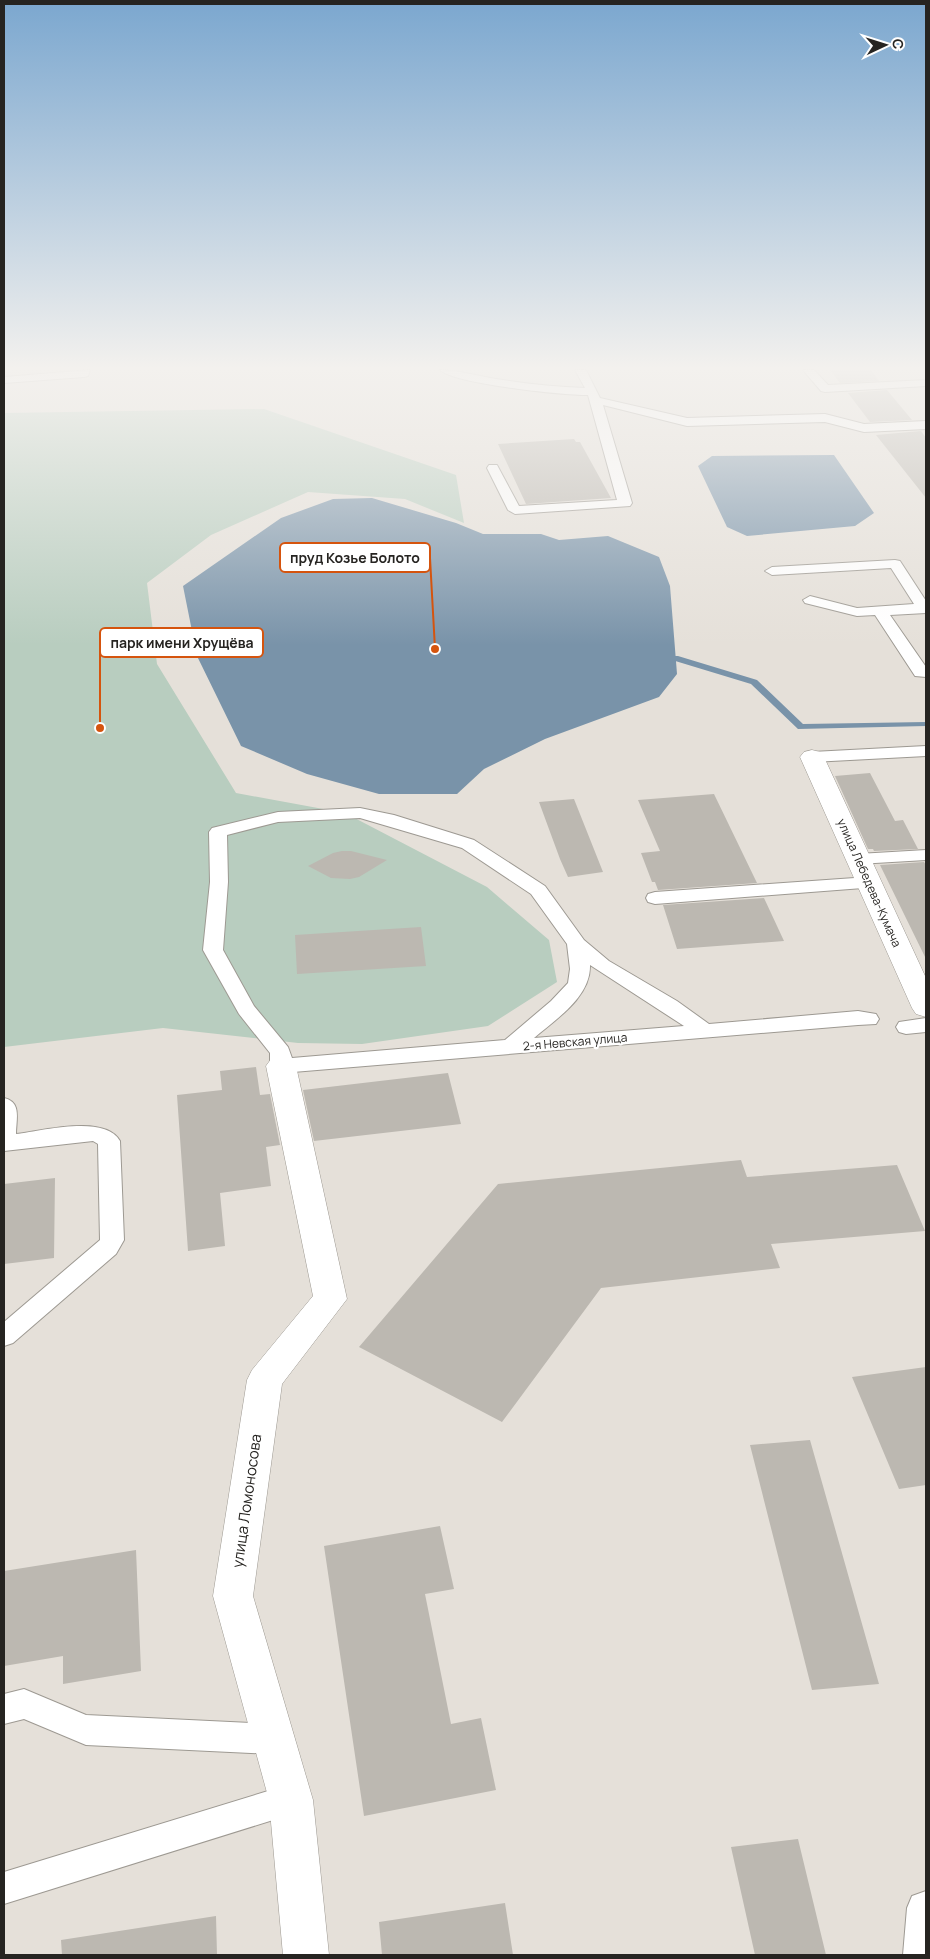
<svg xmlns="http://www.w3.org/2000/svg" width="930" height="1959" font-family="Manrope,sans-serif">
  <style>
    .green { fill: #b8cdbf }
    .water { fill: #7993a9 }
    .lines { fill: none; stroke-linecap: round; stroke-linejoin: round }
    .stream { fill: #7993a9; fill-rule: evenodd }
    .building { fill: #bcb8b1 }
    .service-casing { stroke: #9d9992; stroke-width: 2 }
    .minor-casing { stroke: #9d9992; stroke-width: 1 }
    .service { fill: #fff; fill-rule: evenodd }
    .minor { fill: #fff; fill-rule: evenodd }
    .labels { text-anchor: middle; stroke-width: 4.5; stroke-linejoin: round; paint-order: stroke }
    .street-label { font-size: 12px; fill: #262421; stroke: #fff }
    .near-street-label { font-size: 15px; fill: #262421; stroke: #fff }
    .leader { fill: none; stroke: #d5540e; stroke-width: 2 }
    .callout-dot { fill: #d5540e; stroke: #fff; stroke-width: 2 }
    .callout { fill: #fff; stroke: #d5540e; stroke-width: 2 }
    .callout-label { font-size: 14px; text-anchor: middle; font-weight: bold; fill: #262421 }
  </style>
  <rect width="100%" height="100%" fill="#e5e0d9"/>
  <path class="green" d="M 264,409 L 456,475 L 464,523 L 405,499 L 308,492 L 211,535 L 147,583 L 157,664 L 236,793 L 345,813 L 487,887 L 549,940 L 557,982 L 488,1026 L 362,1044 L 298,1043 L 163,1028 L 4,1047 L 4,413 Z"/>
  <path class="water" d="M 834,455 L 874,513 L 855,526 L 747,536 L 727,527 L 698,466 L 712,456 Z
    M 372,498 L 456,523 L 483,534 L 541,534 L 559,540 L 608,536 L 659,557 L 670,586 L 677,674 L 659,697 L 545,739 L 484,769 L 457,794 L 379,794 L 307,774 L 241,746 L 197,656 L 183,586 L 281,518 L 333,499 Z"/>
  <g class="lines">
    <path class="stream" d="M 672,656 L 678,656 L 757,680 L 803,724 L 926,722 L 926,726 L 798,729 L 751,684 L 672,660 Z"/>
  </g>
  <path class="building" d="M 830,370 L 871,370 L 879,381 L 840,383 Z
    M 887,390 L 912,420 L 870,422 L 848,393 Z
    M 921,431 L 926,438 L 926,498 L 876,435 Z
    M 574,439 L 576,442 L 580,442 L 611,498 L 526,504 L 498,444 Z
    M 870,773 L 895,821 L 903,820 L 918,849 L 874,851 L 873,849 L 868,849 L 835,776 Z
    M 714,794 L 757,883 L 658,890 L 655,882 L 652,882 L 641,853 L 660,851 L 638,800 Z
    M 574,799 L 603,872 L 568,877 L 560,859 L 539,802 Z
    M 342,851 L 351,851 L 387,860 L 359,877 L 350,879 L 331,878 L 308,866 L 333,853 Z
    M 924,862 L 926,865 L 926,959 L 880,865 Z
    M 764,898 L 784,941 L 677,949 L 663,905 Z
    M 421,927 L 426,966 L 297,974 L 295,935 Z
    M 256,1067 L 260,1095 L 270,1094 L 280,1145 L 266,1147 L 271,1186 L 220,1193 L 225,1246 L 188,1251 L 177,1095 L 222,1090 L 220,1071 Z
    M 448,1073 L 461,1124 L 314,1141 L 303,1090 Z
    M 741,1160 L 747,1177 L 897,1165 L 925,1231 L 771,1244 L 780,1268 L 601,1288 L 502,1422 L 359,1347 L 498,1184 Z
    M 55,1178 L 54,1258 L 4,1264 L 4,1184 Z
    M 926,1367 L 926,1485 L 899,1489 L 852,1377 Z
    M 810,1440 L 879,1684 L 812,1690 L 750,1445 Z
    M 440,1526 L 454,1589 L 425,1594 L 451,1724 L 481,1718 L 496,1790 L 364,1816 L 324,1546 Z
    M 136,1550 L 141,1671 L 63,1684 L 63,1656 L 4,1666 L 4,1571 Z
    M 798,1839 L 826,1955 L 755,1955 L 731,1847 Z
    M 505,1903 L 513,1955 L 382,1955 L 379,1922 Z
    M 216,1916 L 217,1955 L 62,1955 L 61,1940 Z"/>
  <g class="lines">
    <defs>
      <path id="service" d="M 90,370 L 88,376 L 84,377 L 4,383 L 4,377 Z
        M 440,370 C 456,370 469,374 485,377 C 518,383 552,387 585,388 L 575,370 L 586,370 L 600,398 L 687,418 L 825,414 L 864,424 L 926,421 L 926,429 L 864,432 L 825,422 L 687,426 L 603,405 L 632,503 L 630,506 L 515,514 L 508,510 L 487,468 L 489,465 L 497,465 L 519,506 L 617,500 L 588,395 C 563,395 455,384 440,370 Z
        M 803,370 L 814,370 L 828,385 L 926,380 L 926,386 L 825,392 L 821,391 Z
        M 895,560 L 900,561 L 926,601 L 926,613 L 890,615 L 926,667 L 926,677 L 915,676 L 875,615 L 857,616 L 805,603 L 803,600 L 810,596 L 857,608 L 914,604 L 891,568 L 772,575 L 765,571 L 772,567 Z
        M 926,746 L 926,756 L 812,762 L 806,761 L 804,757 L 806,753 L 812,752 Z
        M 360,808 L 394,815 L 474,840 L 545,886 L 584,940 L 609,961 L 677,1001 L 709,1024 L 858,1011 L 876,1014 L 879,1019 L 876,1024 L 858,1025 L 281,1073 L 273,1071 L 270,1066 L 270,1053 L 239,1014 L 203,950 L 210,882 L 209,832 L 212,828 L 278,812 ZM 360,818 L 462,848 L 531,894 L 567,944 L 570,969 L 568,983 L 551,1001 L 505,1040 L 292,1058 L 288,1047 L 254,1006 L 223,950 L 228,882 L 227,835 L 278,822 ZM 590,965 L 684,1026 L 534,1038 C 556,1019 591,997 590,965 Z
        M 926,850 L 926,860 L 858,864 L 852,863 L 849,859 L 852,855 L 858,854 Z
        M 869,877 L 876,879 L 878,883 L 876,887 L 655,904 L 648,902 L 646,898 L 648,894 L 655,892 Z
        M 926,1018 L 926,1032 L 906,1034 L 899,1032 L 896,1027 L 899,1022 Z
        M 4,1098 C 22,1102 16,1119 16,1134 C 42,1131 105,1114 120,1141 L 124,1240 L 116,1254 L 13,1343 L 4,1346 L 4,1322 L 100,1240 L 98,1144 L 93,1141 L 4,1151 Z
        M 24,1689 L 86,1715 L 274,1724 L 285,1728 L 289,1739 L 285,1750 L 274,1754 L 86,1745 L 24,1719 L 4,1724 L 4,1694 Z
        M 291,1784 L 302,1789 L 307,1800 L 302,1811 L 4,1904 L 4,1872 Z
        M 926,1891 L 926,1955 L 903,1955 L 907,1908 L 912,1896 Z"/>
      <path id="minor" d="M 812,750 L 820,752 L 824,757 L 926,978 L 926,1017 L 916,1014 L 912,1008 L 800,757 L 804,752 Z
        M 281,1056 L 291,1059 L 296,1066 L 347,1299 L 282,1384 L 253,1596 L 313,1800 L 329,1955 L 283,1955 L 269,1800 L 213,1596 L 247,1380 L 252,1370 L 313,1296 L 266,1066 L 271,1059 Z"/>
    </defs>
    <use href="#service" class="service-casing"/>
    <use href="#minor" class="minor-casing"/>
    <use href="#service" class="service"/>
    <use href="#minor" class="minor"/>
  </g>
  <linearGradient id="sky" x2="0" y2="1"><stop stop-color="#7ba7cf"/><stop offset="0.57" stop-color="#f3f1ee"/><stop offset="1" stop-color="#f3f1ee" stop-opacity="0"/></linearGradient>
  <rect width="930" height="645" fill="url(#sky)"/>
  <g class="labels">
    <g class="street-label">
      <text transform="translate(869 883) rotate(66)" y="4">улица Лебедева-Кумача</text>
      <text transform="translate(575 1042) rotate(-5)" y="4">2-я Невская улица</text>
    </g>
    <g class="near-street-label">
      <text transform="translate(247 1501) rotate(-82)" y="5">улица Ломоносова</text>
    </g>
  </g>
  <path class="leader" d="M435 649L430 558M100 728L100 643"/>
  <g class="callout-dot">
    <circle cx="435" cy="649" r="5"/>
    <circle cx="100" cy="728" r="5"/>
  </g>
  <g class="callout">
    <rect x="280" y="543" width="150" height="29" rx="5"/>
    <rect x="100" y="628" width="163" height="29" rx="5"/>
  </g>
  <g class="callout-label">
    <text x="355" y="563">пруд Козье Болото</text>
    <text x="182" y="648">парк имени Хрущёва</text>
  </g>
  <rect width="930" height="1959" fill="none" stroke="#262421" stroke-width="10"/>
  <g transform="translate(885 45) rotate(86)" stroke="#ffffff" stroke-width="4" paint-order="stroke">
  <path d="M0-4L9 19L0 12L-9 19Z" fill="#262421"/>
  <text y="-8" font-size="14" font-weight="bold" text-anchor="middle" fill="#262421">С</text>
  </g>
</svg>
